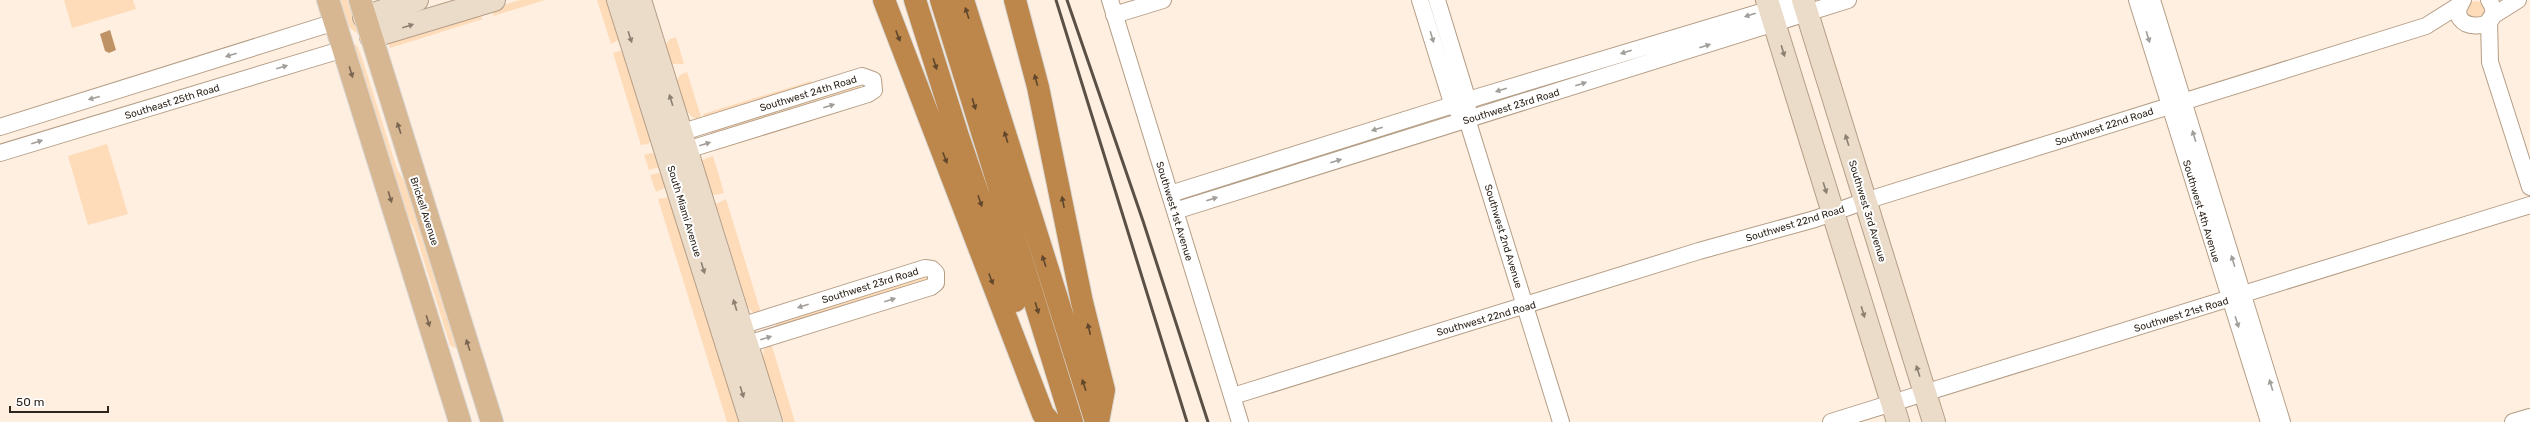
<svg xmlns="http://www.w3.org/2000/svg" width="2530" height="422" font-family="Rubik,sans-serif">
  <style>
    .green { fill: #fedbb9 }
    .water { fill: #be9265 }
    .lines { fill: none; stroke-linecap: round; stroke-linejoin: round }
    .minor-casing { stroke: #b59e86; stroke-width: 18 }
    .secondary-casing { stroke: #b59e86; stroke-width: 24 }
    .primary-casing { stroke: #d9d8d6; stroke-width: 24 }
    .motorway-casing { stroke: #d9d8d6; stroke-width: 24 }
    .minor { stroke: #fff; stroke-width: 16 }
    .secondary { stroke: #ebdbc9; stroke-width: 22 }
    .primary { stroke: #d7b692; stroke-width: 22 }
    .motorway { stroke: #bd864a; stroke-width: 22 }
    .rail { stroke: #5b5046; stroke-width: 3 }
    .oneway { fill: #60472c }
    .oneway2 { fill: #a19d99 }
    .oneway3 { fill: #8c8072 }
    .oneway4 { fill: #7a6651 }
    .labels { text-anchor: middle; stroke-width: 4; stroke-linejoin: round; paint-order: stroke }
    .street-label { font-size: 10px; fill: #2e251c; stroke: #fff }
  </style>
  <rect width="100%" height="100%" fill="#feefe0"/>
  <path class="green" d="M 64,0 L 133,0 L 136,9 L 72,28 Z
    M 336,0 L 347,0 L 361,36 L 343,23 Z
    M 520,0 L 545,0 L 493,16 L 494,8 Z
    M 597,0 L 608,0 L 620,39 L 611,44 Z
    M2467 10a9 9 0 1 1 18 0a9 9 0 1 1-18 0Z
    M 477,13 L 483,19 L 390,48 L 387,39 Z
    M 676,37 L 684,64 L 672,64 L 666,44 L 670,39 Z
    M 351,41 L 357,46 L 361,55 L 397,169 L 411,192 L 457,345 L 455,348 L 450,345 L 414,229 L 396,193 Z
    M 619,51 L 625,52 L 652,139 L 648,144 L 641,145 L 613,53 Z
    M 687,72 L 702,120 C 683,120 682,94 677,80 L 680,75 Z
    M 811,81 L 813,86 L 705,119 L 703,114 Z
    M 859,84 L 861,89 L 714,136 L 711,133 L 711,130 Z
    M 854,104 L 856,107 L 715,151 L 714,148 Z
    M 107,144 L 128,214 L 88,225 L 68,156 Z
    M 650,153 L 656,154 L 660,167 L 649,170 L 644,155 Z
    M 713,156 L 724,193 L 715,195 L 712,194 L 702,160 Z
    M 662,172 L 667,187 L 656,192 L 650,175 Z
    M 670,197 L 739,422 L 727,422 L 658,199 Z
    M 726,199 L 761,313 L 753,313 L 748,307 L 716,204 Z
    M 922,275 L 927,276 L 927,281 L 778,328 L 776,327 L 776,322 Z
    M 771,343 L 795,422 L 784,422 L 763,358 L 764,349 Z"/>
  <path class="water" d="M 110,30 L 116,50 L 109,53 L 105,51 L 100,34 Z"/>
  <g class="lines">
    <defs>
      <path id="minor" d="M 1110,0 L 1240,422
        M 1420,0 L 1453,106 L 1460,113
        M 1437,0 L 1468,101 L 1467,119 L 1561,422
        M 2137,0 L 2269,422
        M 2152,0 L 2282,422
        M 2463,0 C 2440,33 2511,35 2489,0
        M 1114,15 L 1163,0
        M 2491,17 L 2518,0
        M 2489,20 L 2490,62 L 2530,187
        M 0,127 L 335,22
        M 670,136 L 862,76 L 873,80 L 874,90 L 868,94 L 677,153
        M 0,153 L 344,49
        M 1170,194 L 1478,97 L 1801,0
        M 1175,211 L 1848,0
        M 731,329 L 925,268 L 932,269 L 936,273 L 936,283 L 931,287 L 738,347
        M 1233,396 L 1699,251 L 1815,219 L 1865,201 L 2426,26 L 2461,4
        M 1831,422 L 2530,205
        M 2513,422 L 2530,417"/>
      <path id="secondary" d="M 618,0 L 751,422
        M 640,0 L 771,422
        M 1767,0 L 1898,422
        M 1803,0 L 1934,422
        M 364,17 L 417,0
        M 371,37 L 494,0"/>
      <path id="primary" d="M 328,0 L 460,422
        M 360,0 L 492,422"/>
      <path id="motorway" d="M 884,0 L 1043,414 L 1050,422
        M 915,0 L 958,136 L 1015,301
        M 941,0 L 1072,422
        M 963,0 L 1096,422
        M 1015,0 L 1038,87 L 1082,302 L 1104,390 L 1098,422"/>
    </defs>
    <use href="#minor" class="minor-casing"/>
    <use href="#secondary" class="secondary-casing"/>
    <use href="#primary" class="primary-casing"/>
    <use href="#motorway" class="motorway-casing"/>
    <use href="#minor" class="minor"/>
    <use href="#secondary" class="secondary"/>
    <use href="#primary" class="primary"/>
    <use href="#motorway" class="motorway"/>
    <path class="rail" d="M 1056,0 L 1187,422
      M 1067,0 L 1143,221 L 1208,422"/>
  </g>
  <defs><path id="oneway-solid" d="M-6-.8H1V-3.2L6.5 0L1 3.2V.8H-6Z"/></defs>
  <g class="oneway">
    <use href="#oneway-solid" transform="translate(967 13) rotate(-108)"/>
    <use href="#oneway-solid" transform="translate(898 36) rotate(69)"/>
    <use href="#oneway-solid" transform="translate(935 64) rotate(72)"/>
    <use href="#oneway-solid" transform="translate(1036 80) rotate(-105)"/>
    <use href="#oneway-solid" transform="translate(974 104) rotate(73)"/>
    <use href="#oneway-solid" transform="translate(1006 137) rotate(-107)"/>
    <use href="#oneway-solid" transform="translate(945 158) rotate(69)"/>
    <use href="#oneway-solid" transform="translate(980 201) rotate(71)"/>
    <use href="#oneway-solid" transform="translate(1063 202) rotate(-101)"/>
    <use href="#oneway-solid" transform="translate(1044 261) rotate(-108)"/>
    <use href="#oneway-solid" transform="translate(991 279) rotate(69)"/>
    <use href="#oneway-solid" transform="translate(1037 308) rotate(73)"/>
    <use href="#oneway-solid" transform="translate(1089 329) rotate(-103)"/>
    <use href="#oneway-solid" transform="translate(1084 385) rotate(-108)"/>
  </g>
  <g class="oneway2">
    <use href="#oneway-solid" transform="translate(1750 15) rotate(163)"/>
    <use href="#oneway-solid" transform="translate(1432 37) rotate(73)"/>
    <use href="#oneway-solid" transform="translate(2148 37) rotate(73)"/>
    <use href="#oneway-solid" transform="translate(1705 46) rotate(-17)"/>
    <use href="#oneway-solid" transform="translate(1626 52) rotate(163)"/>
    <use href="#oneway-solid" transform="translate(231 55) rotate(162)"/>
    <use href="#oneway-solid" transform="translate(282 67) rotate(-16)"/>
    <use href="#oneway-solid" transform="translate(1581 84) rotate(-17)"/>
    <use href="#oneway-solid" transform="translate(1501 90) rotate(163)"/>
    <use href="#oneway-solid" transform="translate(94 98) rotate(165)"/>
    <use href="#oneway-solid" transform="translate(829 106) rotate(-17)"/>
    <use href="#oneway-solid" transform="translate(1377 129) rotate(163)"/>
    <use href="#oneway-solid" transform="translate(2194 136) rotate(-107)"/>
    <use href="#oneway-solid" transform="translate(37 142) rotate(-17)"/>
    <use href="#oneway-solid" transform="translate(705 144) rotate(-17)"/>
    <use href="#oneway-solid" transform="translate(1336 161) rotate(-17)"/>
    <use href="#oneway-solid" transform="translate(1212 199) rotate(-17)"/>
    <use href="#oneway-solid" transform="translate(2233 261) rotate(-107)"/>
    <use href="#oneway-solid" transform="translate(890 300) rotate(-17)"/>
    <use href="#oneway-solid" transform="translate(803 306) rotate(163)"/>
    <use href="#oneway-solid" transform="translate(2237 322) rotate(72)"/>
    <use href="#oneway-solid" transform="translate(766 338) rotate(-17)"/>
    <use href="#oneway-solid" transform="translate(2271 385) rotate(-107)"/>
  </g>
  <g class="oneway3">
    <use href="#oneway-solid" transform="translate(408 26) rotate(-17)"/>
    <use href="#oneway-solid" transform="translate(630 37) rotate(72)"/>
    <use href="#oneway-solid" transform="translate(1783 51) rotate(73)"/>
    <use href="#oneway-solid" transform="translate(671 100) rotate(-107)"/>
    <use href="#oneway-solid" transform="translate(1847 140) rotate(-107)"/>
    <use href="#oneway-solid" transform="translate(1825 188) rotate(73)"/>
    <use href="#oneway-solid" transform="translate(703 268) rotate(73)"/>
    <use href="#oneway-solid" transform="translate(735 305) rotate(-107)"/>
    <use href="#oneway-solid" transform="translate(1863 312) rotate(73)"/>
    <use href="#oneway-solid" transform="translate(1918 371) rotate(-108)"/>
    <use href="#oneway-solid" transform="translate(742 392) rotate(73)"/>
  </g>
  <g class="oneway4">
    <use href="#oneway-solid" transform="translate(351 72) rotate(73)"/>
    <use href="#oneway-solid" transform="translate(399 128) rotate(-108)"/>
    <use href="#oneway-solid" transform="translate(390 197) rotate(73)"/>
    <use href="#oneway-solid" transform="translate(428 321) rotate(73)"/>
    <use href="#oneway-solid" transform="translate(468 345) rotate(-108)"/>
  </g>
  <g class="labels">
    <g class="street-label">
      <text transform="translate(808 93) rotate(-17)" y="4">Southwest 24th Road</text>
      <text transform="translate(172 101) rotate(-17)" y="4">Southeast 25th Road</text>
      <text transform="translate(1511 106) rotate(-17)" y="4">Southwest 23rd Road</text>
      <text transform="translate(2104 126) rotate(-18)" y="4">Southwest 22nd Road</text>
      <text transform="translate(425 211) rotate(72)" y="4">Brickell Avenue</text>
      <text transform="translate(685 211) rotate(73)" y="4">South Miami Avenue</text>
      <text transform="translate(1175 211) rotate(73)" y="4">Southwest 1st Avenue</text>
      <text transform="translate(1868 211) rotate(73)" y="4">Southwest 3rd Avenue</text>
      <text transform="translate(2202 211) rotate(73)" y="4">Southwest 4th Avenue</text>
      <text transform="translate(1795 223) rotate(-17)" y="4">Southwest 22nd Road</text>
      <text transform="translate(1504 236) rotate(73)" y="4">Southwest 2nd Avenue</text>
      <text transform="translate(870 285) rotate(-17)" y="4">Southwest 23rd Road</text>
      <text transform="translate(2181 314) rotate(-17)" y="4">Southwest 21st Road</text>
      <text transform="translate(1486 318) rotate(-16)" y="4">Southwest 22nd Road</text>
    </g>
  </g>
  <path d="M10 406v6h98v-6" fill="none" stroke="#2e251c" stroke-width="2"/>
  <text x="16" y="406" font-size="12" fill="#2e251c" stroke="#ffffff" stroke-width="3" paint-order="stroke">50 m</text>
</svg>
